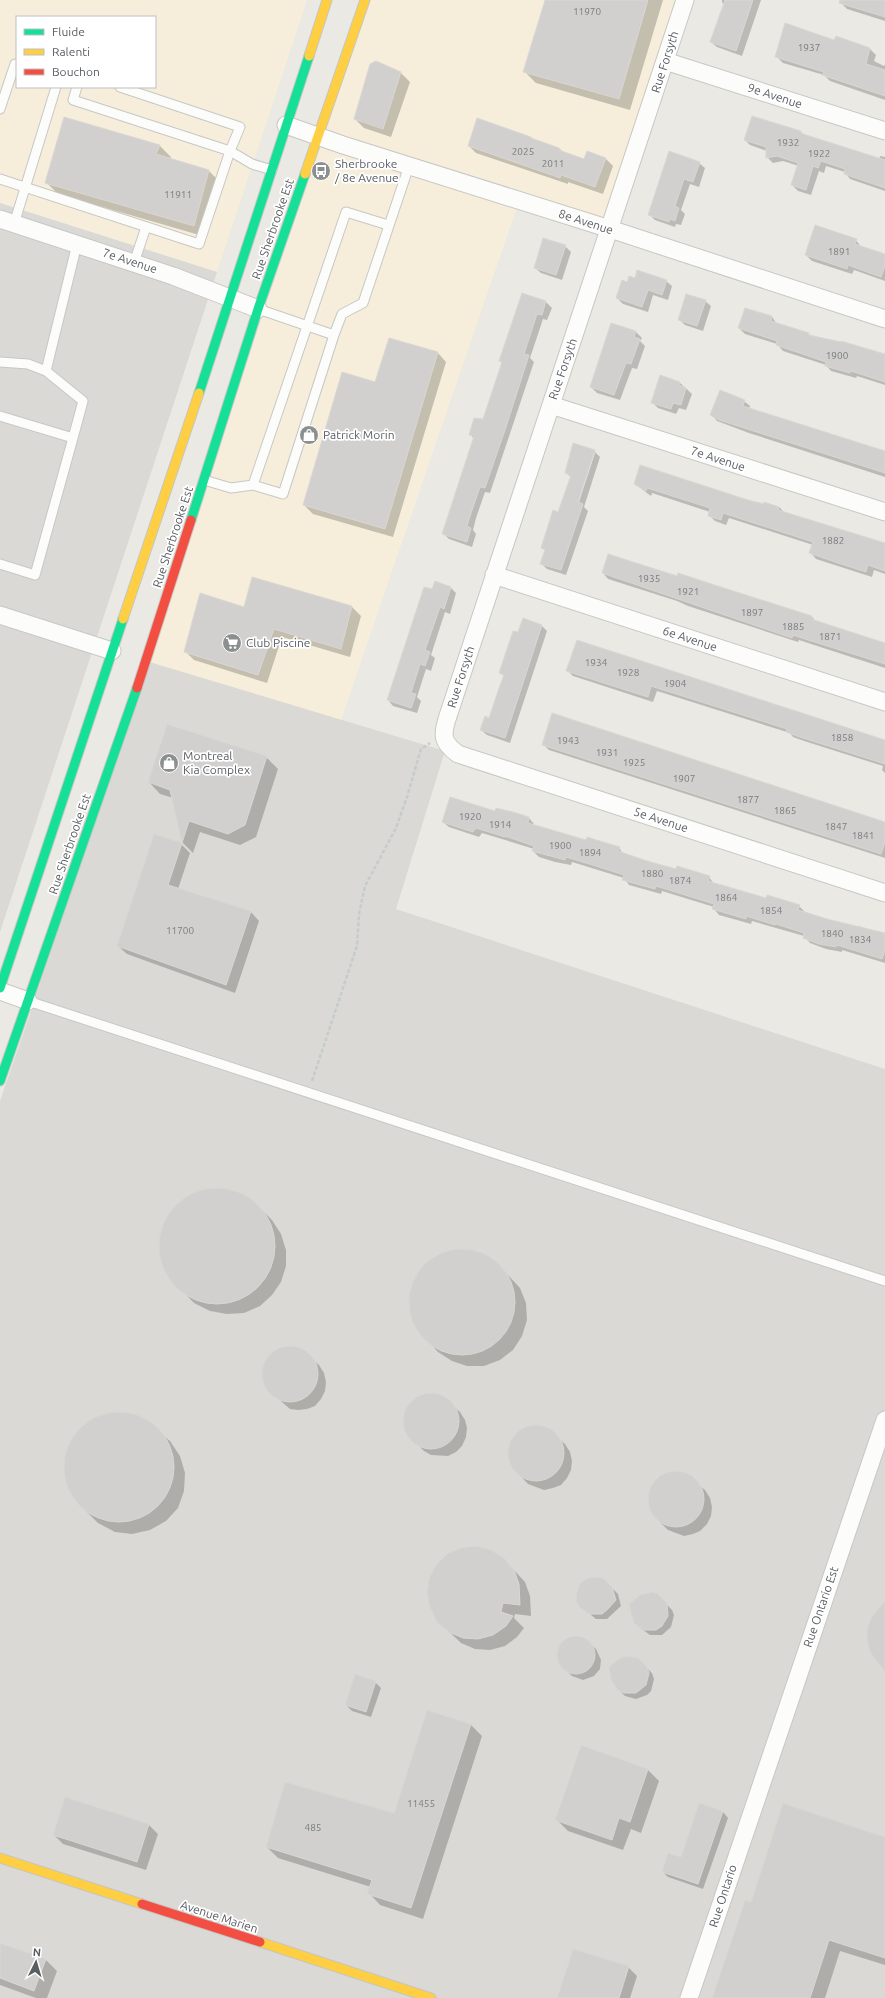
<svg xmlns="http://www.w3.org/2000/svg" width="885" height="1998" font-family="Ubuntu,sans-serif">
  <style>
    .commercial { fill: #f6eedb; fill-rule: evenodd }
    .industrial { fill: #dbd9d5 }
    .shadow { fill: #0003; fill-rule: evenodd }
    .building { fill: #d2d0ce; stroke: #dad7d3 }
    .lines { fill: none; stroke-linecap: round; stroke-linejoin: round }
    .lane-casing { stroke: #c7c7c6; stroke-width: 11 }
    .street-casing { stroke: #c7c7c6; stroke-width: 19 }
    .fast-casing { stroke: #c5c6c5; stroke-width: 11 }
    .slow-casing { stroke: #c5c6c5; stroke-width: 11 }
    .jam-casing { stroke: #c5c6c5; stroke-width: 11 }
    .path { stroke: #c6ccc9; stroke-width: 2.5; stroke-dasharray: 4 2; stroke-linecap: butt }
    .lane { stroke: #fcfcfb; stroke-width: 9 }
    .street { stroke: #fcfcfb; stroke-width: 17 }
    .fast { stroke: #16e098; stroke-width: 9 }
    .slow { stroke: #ffcf43; stroke-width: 9 }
    .jam { stroke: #f24e42; stroke-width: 9 }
    .labels { text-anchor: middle; stroke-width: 3.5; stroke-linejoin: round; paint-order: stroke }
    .number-label { font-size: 10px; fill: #787c7f }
    .street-label { font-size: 12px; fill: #595e63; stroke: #fff }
    .poi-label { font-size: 12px; fill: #595e63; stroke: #fff; text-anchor: start }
  </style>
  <rect width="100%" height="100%" fill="#eae9e4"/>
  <path class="commercial" d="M 0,0 L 307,0 L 217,272 L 0,203 ZM 17,17 L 155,17 L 155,87 L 17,87 Z
    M 369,0 L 685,0 L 610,229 L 519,201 L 341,720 L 146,661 Z"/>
  <path class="industrial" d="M 0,203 L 217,272 L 0,932 Z
    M 146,661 L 445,751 L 396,909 L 885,1069 L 885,1998 L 0,1998 L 0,1101 L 28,1020 Z"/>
  <path class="shadow" d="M 546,0 L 663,0 L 630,110 L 536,83 L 524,71 Z
    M 722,0 L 761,0 L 742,56 L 717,47 L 711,42 L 724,5 L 722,2 Z
    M 842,0 L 885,0 L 885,21 L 847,9 L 841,3 Z
    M 836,37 L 870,49 L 876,55 L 874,61 L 884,66 L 885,64 L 885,100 L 830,81 L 824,75 L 783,63 L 776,56 L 835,41 Z
    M 376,62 L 401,73 L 410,82 L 391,137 L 364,128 L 355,119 Z
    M 801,132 L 804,135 L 879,160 L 880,156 L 885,157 L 885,191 L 850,179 L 845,172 L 826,166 L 824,173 L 819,171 L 811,195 L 798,191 L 792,185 L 799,166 L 783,161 L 773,163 L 767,157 L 767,151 L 750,145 L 745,140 Z
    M 531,138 L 534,140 L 559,148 L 564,153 L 585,161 L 605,158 L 613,166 L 603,194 L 568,182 L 568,184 L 476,153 L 469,146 Z
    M 160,146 L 171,157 L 170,159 L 209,171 L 220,182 L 206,237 L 58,194 L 46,182 Z
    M 699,163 L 705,168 L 699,187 L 690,184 L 681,210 L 685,214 L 681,225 L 676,224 L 675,227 L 655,220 L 649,214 Z
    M 856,240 L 861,247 L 885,255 L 885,281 L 854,270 L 852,274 L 812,261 L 806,255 Z
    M 565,246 L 571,252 L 562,280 L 541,273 L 535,268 Z
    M 635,279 L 666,281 L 672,286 L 668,300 L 653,295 L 648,312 L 623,304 L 617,298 L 628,283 Z
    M 523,295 L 546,302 L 552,308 L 547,320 L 543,319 L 530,358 L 534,362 L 490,493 L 485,492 L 476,518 L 473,530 L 476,534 L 472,547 L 449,539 L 443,533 L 474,439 L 470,434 L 484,420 L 503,363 L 501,361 Z
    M 705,301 L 711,306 L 703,331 L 685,325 L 679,319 Z
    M 772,317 L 777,324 L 811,336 L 885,355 L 885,385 L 857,376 L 856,378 L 831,371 L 826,365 L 783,351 L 777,344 L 745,334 L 739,328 Z
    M 612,324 L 636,332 L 642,338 L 640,341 L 645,346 L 637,369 L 632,368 L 620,400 L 597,393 L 591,387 Z
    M 390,339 L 438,353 L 446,362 L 393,537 L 313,514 L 304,505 L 375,383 Z
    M 680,383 L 692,394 L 686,410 L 679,408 L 676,414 L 658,408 L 652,402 Z
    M 744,401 L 750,406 L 749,409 L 885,452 L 885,477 L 749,433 L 717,421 L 712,415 Z
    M 594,451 L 600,457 L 584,507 L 588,511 L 566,575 L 547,569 L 542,564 L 546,551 L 542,548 L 559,513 L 571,477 L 566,473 ZM 593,453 L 595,453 L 577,508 L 575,507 Z
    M 635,484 L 764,505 L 765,503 L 779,507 L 784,512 L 885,544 L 885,574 L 874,570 L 872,577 L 816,559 L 811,553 L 813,545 L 729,518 L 726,525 L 715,521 L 709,515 L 710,512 L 652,493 L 651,496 Z
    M 603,573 L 678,577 L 724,589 L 812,617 L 816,622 L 885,644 L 885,668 L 811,644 L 799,640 L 798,642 L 688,606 L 677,601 L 608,579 Z
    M 253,578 L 352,607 L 361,616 L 350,657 L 282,637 L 267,683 L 194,660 L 185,651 L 244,609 Z
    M 451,588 L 456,593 L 450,614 L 445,612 L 431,655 L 435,658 L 431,671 L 426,669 L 417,697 L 421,701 L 417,713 L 393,706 L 388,700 L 433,591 Z
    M 542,626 L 547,631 L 510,743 L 487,735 L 481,730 L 490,719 L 504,676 L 500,673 L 519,633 Z
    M 577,641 L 885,741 L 885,773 L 882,770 L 883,766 L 804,741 L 793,737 L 790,733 L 657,691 L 653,702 L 573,676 L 568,671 Z
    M 543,744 L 885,823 L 885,858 L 549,750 Z
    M 266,757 L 278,769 L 256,837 L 240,845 L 200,832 L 193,853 L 183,843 L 173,798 L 160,794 L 149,782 Z
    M 496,812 L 513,813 L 529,818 L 534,824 L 534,826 L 586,842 L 619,848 L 624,855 L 676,870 L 709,877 L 714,884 L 766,900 L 799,906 L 805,912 L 857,929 L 858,926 L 885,934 L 885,963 L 842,950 L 842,952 L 826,949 L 810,943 L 804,936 L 752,921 L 751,924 L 719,915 L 714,909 L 714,907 L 662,891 L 661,894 L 629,885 L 624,878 L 572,862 L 571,865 L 555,862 L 539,857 L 533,851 L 534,849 L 482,833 L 479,837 L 449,827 L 443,822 Z
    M 181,844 L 190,853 L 178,889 L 251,912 L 259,921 L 235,993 L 127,954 L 118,946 Z
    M 216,1189 L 233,1191 L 248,1197 L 260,1208 L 272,1220 L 281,1234 L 286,1250 L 286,1266 L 281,1282 L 272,1295 L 260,1306 L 244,1313 L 227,1314 L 210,1311 L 194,1303 L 170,1278 L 162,1262 L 160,1244 L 163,1227 L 171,1211 L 184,1199 L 200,1191 Z
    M 467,1250 L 483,1254 L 497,1263 L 520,1288 L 526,1303 L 527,1320 L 522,1336 L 513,1350 L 500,1360 L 484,1366 L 467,1366 L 452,1361 L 438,1352 L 416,1328 L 411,1313 L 410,1297 L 414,1281 L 423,1267 L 435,1257 L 450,1251 Z
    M 285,1348 L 294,1348 L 303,1351 L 319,1365 L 324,1373 L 326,1382 L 325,1391 L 321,1399 L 315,1406 L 307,1409 L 298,1410 L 290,1409 L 267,1389 L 263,1372 L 265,1364 L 270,1357 Z
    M 426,1394 L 435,1394 L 444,1397 L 460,1412 L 465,1420 L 467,1428 L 466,1437 L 462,1446 L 456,1452 L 448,1456 L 431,1455 L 424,1451 L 415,1442 L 405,1427 L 404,1419 L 411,1403 L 418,1398 Z
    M 126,1413 L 143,1419 L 170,1441 L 180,1456 L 185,1473 L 184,1491 L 178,1508 L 166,1521 L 150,1530 L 132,1534 L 115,1532 L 98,1523 L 86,1511 L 74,1498 L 66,1482 L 64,1464 L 68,1447 L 77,1432 L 91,1420 L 108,1414 Z
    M 531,1427 L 540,1427 L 549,1430 L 565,1444 L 570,1452 L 572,1461 L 571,1470 L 567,1478 L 561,1485 L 553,1488 L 544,1490 L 528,1484 L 513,1468 L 510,1460 L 511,1443 L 522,1430 Z
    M 671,1473 L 680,1473 L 688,1476 L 705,1490 L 710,1498 L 712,1507 L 711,1516 L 707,1524 L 700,1531 L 693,1534 L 684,1536 L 668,1530 L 659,1521 L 650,1506 L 651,1489 L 655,1482 L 662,1476 Z
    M 504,1559 L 525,1582 L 530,1596 L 531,1616 L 515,1614 L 514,1618 L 524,1628 L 517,1637 L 505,1646 L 490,1650 L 475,1649 L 461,1643 L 438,1621 Z
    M 591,1578 L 603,1579 L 618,1594 L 621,1606 L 607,1619 L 596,1619 L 580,1606 L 577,1595 L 578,1589 L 585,1580 Z
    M 658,1595 L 672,1610 L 674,1615 L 671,1627 L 662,1635 L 650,1635 L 639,1627 L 632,1617 L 630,1604 Z
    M 579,1637 L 589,1643 L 596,1649 L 601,1660 L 600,1669 L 594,1676 L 583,1680 L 572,1676 L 566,1670 L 559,1661 L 558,1655 L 562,1644 L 567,1640 Z
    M 637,1659 L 652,1673 L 654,1679 L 651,1691 L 647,1695 L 636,1699 L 625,1696 L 619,1690 Z
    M 375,1682 L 381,1688 L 371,1717 L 352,1711 L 346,1705 Z
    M 471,1725 L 482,1736 L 423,1919 L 380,1905 L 369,1893 L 371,1887 L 278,1858 L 267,1847 L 394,1815 Z
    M 582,1746 L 648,1770 L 659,1781 L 641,1833 L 631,1829 L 623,1850 L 568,1831 L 556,1819 Z
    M 66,1799 L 149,1825 L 158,1834 L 146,1870 L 63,1844 L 54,1835 Z
    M 700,1805 L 723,1812 L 728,1818 L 703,1889 L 668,1877 L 663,1872 L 681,1859 Z
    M 885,1838 L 885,1965 L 840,1951 L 825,1998 L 713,1998 L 751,1903 Z
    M 0,1944 L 46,1960 L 57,1971 L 47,1998 L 36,1998 L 0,1985 Z
    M 628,1967 L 637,1976 L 630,1998 L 560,1998 Z"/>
  <path class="building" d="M 545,0 L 648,0 L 619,99 L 523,72 Z
    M 725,0 L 753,0 L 736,51 L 710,42 Z
    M 840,0 L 885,0 L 885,17 L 839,3 Z
    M 785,23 L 834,40 L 836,36 L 870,48 L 866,64 L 885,70 L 885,96 L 822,75 L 824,72 L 775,57 Z
    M 376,61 L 401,72 L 383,129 L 354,119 L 370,64 Z
    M 752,116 L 801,131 L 800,133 L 885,160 L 885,188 L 844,174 L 845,169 L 821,161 L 818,168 L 813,166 L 806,190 L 791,185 L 798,163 L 777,156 L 766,158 L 766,147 L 744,140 Z
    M 64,117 L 160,145 L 156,154 L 209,170 L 194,226 L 45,183 Z
    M 477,118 L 531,137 L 531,138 L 559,148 L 559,150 L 584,159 L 587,151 L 606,158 L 595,187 L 561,175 L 560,178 L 546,173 L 468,146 Z
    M 669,151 L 700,162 L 693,182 L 684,179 L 675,206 L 679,208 L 675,221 L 670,219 L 669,222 L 648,215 Z
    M 815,225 L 857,239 L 855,244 L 885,254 L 885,266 L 881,277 L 848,265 L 847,269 L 805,255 Z
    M 543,238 L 566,245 L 556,275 L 534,268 Z
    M 637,270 L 667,280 L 662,295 L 648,290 L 642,307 L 616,298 L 622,280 L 627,282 L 629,276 L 635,278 Z
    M 522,293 L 546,301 L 542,315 L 537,314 L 524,354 L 529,355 L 506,427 L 485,488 L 480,487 L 471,513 L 467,526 L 471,528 L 467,542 L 442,534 L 474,436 L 469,435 L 474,418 L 483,419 L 502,362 L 499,361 Z
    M 686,294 L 706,300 L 697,326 L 678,320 Z
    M 745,308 L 772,316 L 771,321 L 809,333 L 809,335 L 841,342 L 841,341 L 885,354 L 885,382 L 851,371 L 850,373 L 825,366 L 826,362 L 776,345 L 777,341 L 738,328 Z
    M 611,323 L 636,331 L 634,337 L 640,339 L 631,364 L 626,363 L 614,395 L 590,387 Z
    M 389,338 L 438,352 L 385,529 L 303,505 L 342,372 L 375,382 Z
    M 660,375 L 680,382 L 679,385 L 686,388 L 681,405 L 673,403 L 671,409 L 651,403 Z
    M 720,390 L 745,400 L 743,406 L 885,451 L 885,473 L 719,420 L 710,415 Z
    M 573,443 L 595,450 L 578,502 L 583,504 L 561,570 L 540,564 L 545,550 L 541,548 L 553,510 L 558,512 L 571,475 L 565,473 Z
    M 640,465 L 748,500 L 764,504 L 764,502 L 779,507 L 778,510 L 885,543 L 885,571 L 868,565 L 866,572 L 838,563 L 809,553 L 813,542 L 723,513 L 721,520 L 708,516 L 710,508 L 647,488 L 646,491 L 634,484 Z
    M 608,554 L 677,576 L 678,573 L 724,588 L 812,616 L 811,619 L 885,643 L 885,664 L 805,639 L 793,635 L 792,638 L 602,573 Z
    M 252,577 L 352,606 L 341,649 L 274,629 L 258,675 L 184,652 L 200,593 L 244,607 Z
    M 435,581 L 451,587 L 444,609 L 440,607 L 431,633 L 425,650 L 430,652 L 425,666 L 420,664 L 411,693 L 416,694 L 411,708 L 387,700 L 424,587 L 432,589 Z
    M 523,618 L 542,625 L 505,738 L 480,730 L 485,716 L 489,718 L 499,688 L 504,675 L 499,673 L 513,631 L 518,632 Z
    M 577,640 L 885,740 L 885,764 L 797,736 L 786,732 L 787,729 L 651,686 L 648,697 L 566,671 Z
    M 552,713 L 885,822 L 885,842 L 881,854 L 542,745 Z
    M 167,724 L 267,756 L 245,825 L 228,834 L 189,821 L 182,843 L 170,790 L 148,782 Z
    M 450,797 L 495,811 L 496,808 L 513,812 L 529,817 L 528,823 L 586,840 L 587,837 L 603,842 L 620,847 L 618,851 L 647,861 L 676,869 L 677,866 L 710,876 L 708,881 L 766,898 L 767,895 L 784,900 L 800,905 L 798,910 L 827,919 L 885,933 L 885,950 L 882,959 L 837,945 L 836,947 L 819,944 L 803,938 L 804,933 L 776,924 L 775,925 L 746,916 L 746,919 L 712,909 L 714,904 L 656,886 L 655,889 L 622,880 L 624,875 L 596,866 L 566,857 L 565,860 L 532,851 L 534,846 L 505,836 L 505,837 L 476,828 L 473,832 L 442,822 Z
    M 154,834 L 182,843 L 168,885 L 251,911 L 226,985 L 117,946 Z
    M159 1246a58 58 0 1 1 116 0a58 58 0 1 1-116 0Z
    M409 1302a53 53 0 1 1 106 0a53 53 0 1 1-106 0Z
    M262 1374a28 28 0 1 1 56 0a28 28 0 1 1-56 0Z
    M403 1421a28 28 0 1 1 56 0a28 28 0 1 1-56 0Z
    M64 1467a55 55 0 1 1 110 0a55 55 0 1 1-110 0Z
    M508 1453a28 28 0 1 1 56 0a28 28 0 1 1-56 0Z
    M648 1499a28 28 0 1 1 56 0a28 28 0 1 1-56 0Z
    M 476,1546 L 491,1550 L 504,1558 L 514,1570 L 519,1584 L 520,1605 L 503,1603 L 501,1612 L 513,1616 L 506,1626 L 493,1635 L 478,1639 L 463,1638 L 449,1632 L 437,1622 L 430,1608 L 427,1593 L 429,1578 L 436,1565 L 447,1554 L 461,1548 Z
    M 591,1577 L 603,1578 L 612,1587 L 616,1600 L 607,1610 L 602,1614 L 589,1614 L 579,1607 L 576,1601 L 576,1595 L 580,1583 Z
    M 652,1592 L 658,1594 L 667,1603 L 668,1616 L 662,1626 L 656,1630 L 644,1630 L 634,1623 L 629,1604 L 640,1595 Z
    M 885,1601 L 885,1672 L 870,1652 L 867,1640 L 867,1629 L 871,1618 Z
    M557 1655a19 19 0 1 1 38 0a19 19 0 1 1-38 0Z
    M 625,1656 L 638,1658 L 647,1667 L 649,1673 L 646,1685 L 636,1693 L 624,1693 L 618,1690 L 611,1680 L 609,1667 L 620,1658 Z
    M 355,1674 L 376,1681 L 366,1712 L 345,1705 Z
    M 427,1710 L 471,1724 L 411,1908 L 367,1894 L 372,1880 L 266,1847 L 285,1782 L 394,1813 Z
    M 581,1745 L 648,1769 L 630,1822 L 619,1818 L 612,1840 L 555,1820 Z
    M 65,1797 L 149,1824 L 137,1862 L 53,1835 Z
    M 699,1803 L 723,1811 L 698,1884 L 662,1872 L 668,1853 L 681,1857 Z
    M 783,1803 L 885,1837 L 885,1958 L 829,1940 L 810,1998 L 712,1998 L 745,1900 L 751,1902 Z
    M 0,1943 L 46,1959 L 34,1991 L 0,1978 Z
    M 573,1949 L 629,1966 L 619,1998 L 557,1998 Z"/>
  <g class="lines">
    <defs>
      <path id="lane" d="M 77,87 L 73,100 L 230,151 L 240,127 L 120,87
        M 0,109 L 15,64 L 17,65
        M 0,179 L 199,244 L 230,151 L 252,164 L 272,170
        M 14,224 L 56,87
        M 134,263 L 146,227
        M 258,309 L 334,335 L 342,314 L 363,303 L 409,166
        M 0,362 L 28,364 L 46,371
        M 0,416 L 73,438 L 35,575 L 0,564
        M 73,438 L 83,401 L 46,371 L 77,244
        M 204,480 L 231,488 L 253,485 L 346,212 L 388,225
        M 253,485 L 283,494 L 334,335
        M 28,1001 L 885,1281"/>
      <path id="street" d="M 685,0 L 448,716 C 442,734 441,742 458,754 L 885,893
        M 665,61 L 885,131
        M 286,125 L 343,145 L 610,229 L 885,319
        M 0,219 L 173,276 L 258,309
        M 551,405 L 885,512
        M 494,575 L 885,702
        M 0,615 L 112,651
        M 0,991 L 28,1001
        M 689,1998 L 885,1420"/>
      <path id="fast" d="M 199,393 L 309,56
        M 191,520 L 258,309 L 305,174
        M 0,988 L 123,619
        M 0,1081 L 137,688"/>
      <path id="slow" d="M 309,56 L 327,0
        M 305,174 L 365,0
        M 123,619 L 199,393
        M 0,1858 L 142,1904
        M 260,1942 L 431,1998"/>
      <path id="jam" d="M 137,688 L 191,520
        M 142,1904 L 260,1942"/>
    </defs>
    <use href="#lane" class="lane-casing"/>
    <use href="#street" class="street-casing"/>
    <use href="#fast" class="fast-casing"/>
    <use href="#slow" class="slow-casing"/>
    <use href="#jam" class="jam-casing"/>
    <path class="path" d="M 312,1081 L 357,946 L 359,914 L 365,886 L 396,828 L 407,797 L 421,749 L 430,743"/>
    <use href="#lane" class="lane"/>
    <use href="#street" class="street"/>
    <use href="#fast" class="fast"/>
    <use href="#slow" class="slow"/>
    <use href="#jam" class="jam"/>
  </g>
  <defs>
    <symbol id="bus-disc" viewBox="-11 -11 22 22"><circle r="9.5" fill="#8c8f90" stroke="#fff"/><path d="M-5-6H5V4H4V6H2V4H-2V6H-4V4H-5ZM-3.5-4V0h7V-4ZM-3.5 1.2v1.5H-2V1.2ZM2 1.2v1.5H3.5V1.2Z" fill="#fff"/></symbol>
    <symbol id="shop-disc" viewBox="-11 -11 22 22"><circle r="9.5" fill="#8c8f90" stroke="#fff"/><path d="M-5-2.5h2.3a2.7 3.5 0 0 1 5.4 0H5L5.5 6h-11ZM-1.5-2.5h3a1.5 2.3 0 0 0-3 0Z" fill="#fff"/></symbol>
    <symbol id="supermarket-disc" viewBox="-11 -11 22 22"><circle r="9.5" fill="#8c8f90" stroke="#fff"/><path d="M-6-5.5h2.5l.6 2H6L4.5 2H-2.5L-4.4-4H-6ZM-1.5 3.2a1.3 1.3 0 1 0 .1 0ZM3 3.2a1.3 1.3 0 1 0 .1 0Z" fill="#fff"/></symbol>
  </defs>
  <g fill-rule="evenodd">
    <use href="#bus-disc" x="310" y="160" width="22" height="22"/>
    <use href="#shop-disc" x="298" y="424" width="22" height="22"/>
    <use href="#supermarket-disc" x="221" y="632" width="22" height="22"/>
    <use href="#shop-disc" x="158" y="752" width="22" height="22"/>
  </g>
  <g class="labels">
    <g class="number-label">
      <text x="587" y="15">11970</text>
      <text x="809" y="51">1937</text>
      <text x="788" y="146">1932</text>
      <text x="523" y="155">2025</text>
      <text x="819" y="157">1922</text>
      <text x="553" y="167">2011</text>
      <text x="178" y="198">11911</text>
      <text x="839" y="255">1891</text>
      <text x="837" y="359">1900</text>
      <text x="833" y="544">1882</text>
      <text x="649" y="582">1935</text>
      <text x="688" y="595">1921</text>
      <text x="752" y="616">1897</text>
      <text x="793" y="630">1885</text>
      <text x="830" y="640">1871</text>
      <text x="596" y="666">1934</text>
      <text x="628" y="676">1928</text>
      <text x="675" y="687">1904</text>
      <text x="842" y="741">1858</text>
      <text x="568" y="744">1943</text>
      <text x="607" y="756">1931</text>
      <text x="634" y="766">1925</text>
      <text x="684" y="782">1907</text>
      <text x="748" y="803">1877</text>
      <text x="785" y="814">1865</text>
      <text x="470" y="820">1920</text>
      <text x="500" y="828">1914</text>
      <text x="836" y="830">1847</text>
      <text x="863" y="839">1841</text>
      <text x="560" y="849">1900</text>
      <text x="590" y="856">1894</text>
      <text x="652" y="877">1880</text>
      <text x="680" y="884">1874</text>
      <text x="726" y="901">1864</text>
      <text x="771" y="914">1854</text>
      <text x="180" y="934">11700</text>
      <text x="832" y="937">1840</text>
      <text x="860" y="943">1834</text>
      <text x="421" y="1807">11455</text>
      <text x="313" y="1831">485</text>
    </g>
    <g class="street-label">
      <text transform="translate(665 62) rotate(-72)" y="4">Rue Forsyth</text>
      <text transform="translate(775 96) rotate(18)" y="4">9e Avenue</text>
      <text transform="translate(586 222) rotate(18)" y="4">8e Avenue</text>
      <text transform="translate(273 229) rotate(-71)" y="4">Rue Sherbrooke Est</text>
      <text transform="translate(130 261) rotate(18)" y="4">7e Avenue</text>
      <text transform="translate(563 369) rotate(-71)" y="4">Rue Forsyth</text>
      <text transform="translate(718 459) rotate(18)" y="4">7e Avenue</text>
      <text transform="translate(173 537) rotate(-72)" y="4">Rue Sherbrooke Est</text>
      <text transform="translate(690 639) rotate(18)" y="4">6e Avenue</text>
      <text transform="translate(461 677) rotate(-72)" y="4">Rue Forsyth</text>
      <text transform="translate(661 820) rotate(18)" y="4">5e Avenue</text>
      <text transform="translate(70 844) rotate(-71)" y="4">Rue Sherbrooke Est</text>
      <text transform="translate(821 1607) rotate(-71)" y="4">Rue Ontario Est</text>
      <text transform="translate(723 1896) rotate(-72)" y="4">Rue Ontario</text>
      <text transform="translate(219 1917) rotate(18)" y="4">Avenue Marien</text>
    </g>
    <g class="poi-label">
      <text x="335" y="168">Sherbrooke<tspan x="335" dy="14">/ 8e Avenue</tspan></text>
      <text x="323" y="439">Patrick Morin</text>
      <text x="246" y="647">Club Piscine</text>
      <text x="183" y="760">Montreal<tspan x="183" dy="14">Kia Complex</tspan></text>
    </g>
  </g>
  <rect x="16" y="16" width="140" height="72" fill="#ffffff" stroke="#bdbfc1"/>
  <rect x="24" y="29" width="20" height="6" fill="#16e098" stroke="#bdbfc1"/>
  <text x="52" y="36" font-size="12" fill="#595e63">Fluide</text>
  <rect x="24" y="49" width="20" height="6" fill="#ffcf43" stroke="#bdbfc1"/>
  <text x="52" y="56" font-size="12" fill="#595e63">Ralenti</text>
  <rect x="24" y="69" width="20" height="6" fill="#f24e42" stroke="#bdbfc1"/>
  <text x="52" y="76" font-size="12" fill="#595e63">Bouchon</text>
  <g transform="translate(36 1962) rotate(5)" stroke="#ffffff" stroke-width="3" paint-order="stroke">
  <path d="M0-3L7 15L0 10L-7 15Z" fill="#595e63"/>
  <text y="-6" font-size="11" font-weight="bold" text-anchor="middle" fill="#595e63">N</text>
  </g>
</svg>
